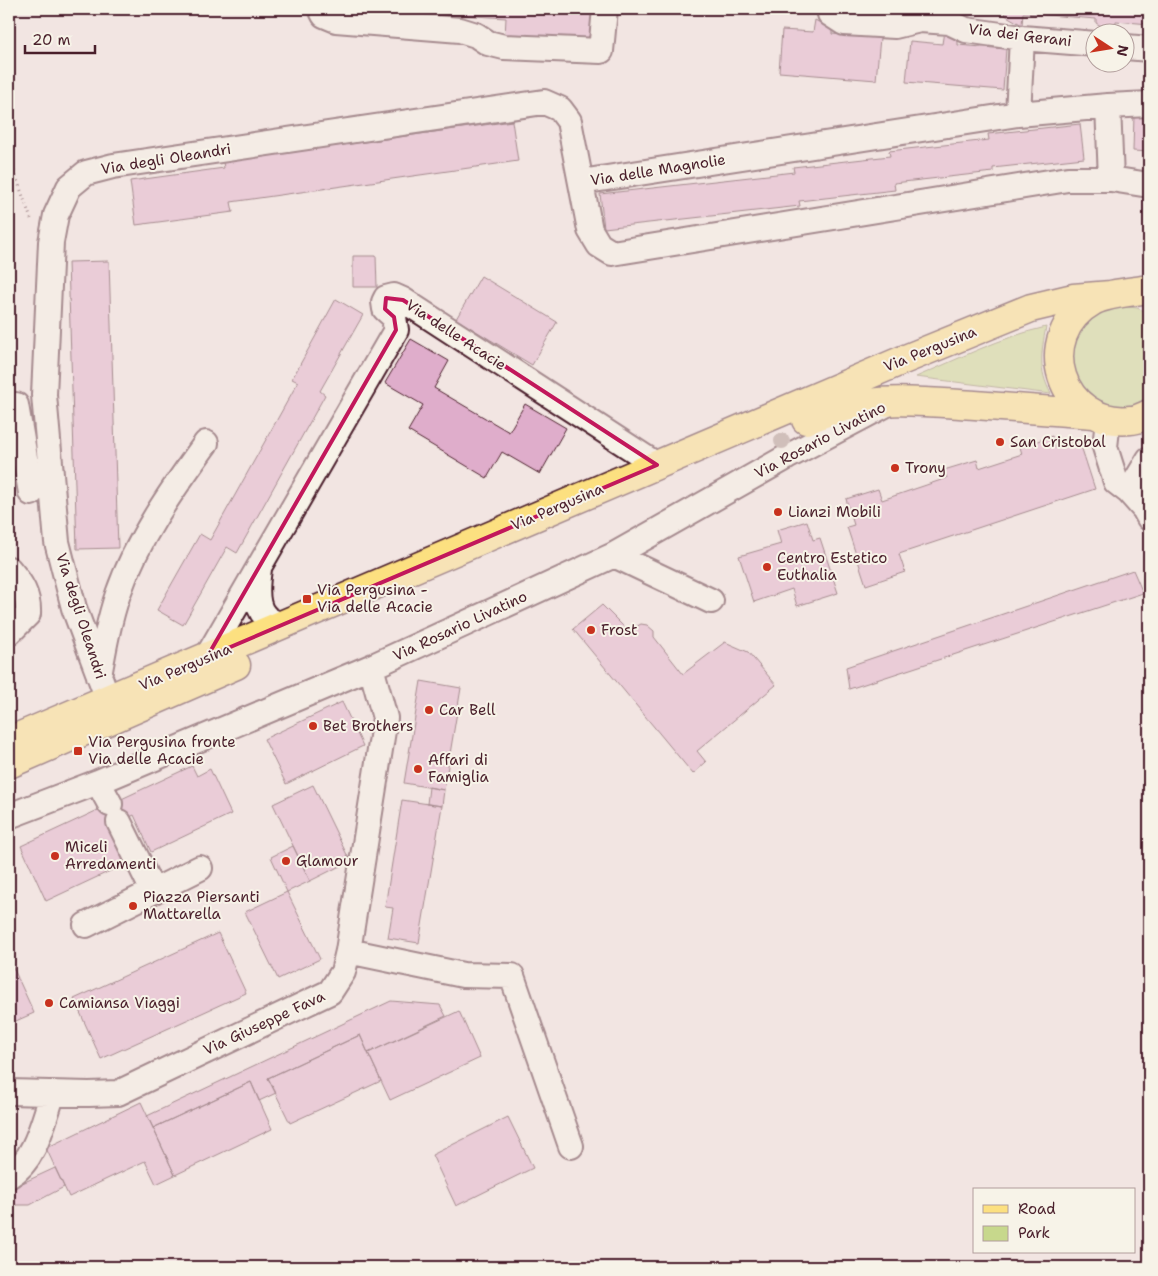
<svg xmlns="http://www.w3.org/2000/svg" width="1158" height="1276" font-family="'Shantell Sans',sans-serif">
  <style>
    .green { fill: #c7d88c; stroke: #887c5c }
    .building { fill: #dfadcb; stroke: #4a1f2b }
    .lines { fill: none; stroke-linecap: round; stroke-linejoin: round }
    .minor-casing { stroke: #4a1f2b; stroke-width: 28 }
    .major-casing { stroke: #4a1f2b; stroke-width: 31 }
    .path { stroke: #4a1f2b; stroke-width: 3; stroke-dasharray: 1 4; stroke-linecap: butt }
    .minor { stroke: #f7f3e8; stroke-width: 24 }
    .major { stroke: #fce080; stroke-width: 28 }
    .tree { fill: #a7918b }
    .marked { fill: none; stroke: #c2185b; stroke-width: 4; stroke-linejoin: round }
    .poi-dot { fill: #c8321e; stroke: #f7f3e8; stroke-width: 2 }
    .labels { text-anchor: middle; stroke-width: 4; stroke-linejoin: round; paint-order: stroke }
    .street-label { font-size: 15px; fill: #4a1f2b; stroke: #f7f3e8 }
    .poi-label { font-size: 15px; fill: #4a1f2b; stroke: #f7f3e8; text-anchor: start }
  </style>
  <rect width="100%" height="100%" fill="#f2e5e2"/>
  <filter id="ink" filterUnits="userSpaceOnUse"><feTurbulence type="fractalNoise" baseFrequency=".02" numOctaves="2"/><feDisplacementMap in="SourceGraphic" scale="10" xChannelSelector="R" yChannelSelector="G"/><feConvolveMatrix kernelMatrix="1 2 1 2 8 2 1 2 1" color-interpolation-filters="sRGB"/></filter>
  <g filter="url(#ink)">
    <path class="green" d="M 1122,306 L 1137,308 L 1149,313 L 1149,400 C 1073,436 1036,319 1122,306 Z
      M 1046,327 C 1041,353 1038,369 1051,394 L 916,377 C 958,359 1001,337 1046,327 Z"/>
    <path class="building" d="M 367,9 L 596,9 L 594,42 L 505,36 L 506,18 Z
      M 975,9 L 1149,9 L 1149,24 L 1116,21 L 1114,32 L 1111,32 L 1096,23 L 1096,19 L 1023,13 L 1022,25 L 1005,15 L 1006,11 Z
      M 815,20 L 832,29 L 832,34 L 880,38 L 876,80 L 779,72 L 782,30 L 813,32 Z
      M 944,31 L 958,39 L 958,45 L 1006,49 L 1003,90 L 906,82 L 910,41 L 942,44 Z
      M 1134,115 L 1149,115 L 1149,152 L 1133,151 Z
      M 512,121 L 518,161 L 231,202 L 233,212 L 136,225 L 130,181 L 224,168 L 223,162 Z
      M 1080,124 L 1084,158 L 993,168 L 993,172 L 894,183 L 895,190 L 799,201 L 800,206 L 604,228 L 600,194 L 794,172 L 793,167 L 890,156 L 889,151 L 989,140 L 988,134 Z
      M 353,256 L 376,256 L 377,287 L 353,287 Z
      M 109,261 L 118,548 L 77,549 L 68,262 Z
      M 481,276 L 557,322 L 532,365 L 456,319 Z
      M 336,299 L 363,315 L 320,391 L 325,395 L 237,553 L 227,547 L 183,625 L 157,610 L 200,534 L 210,540 L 298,382 L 292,379 Z
      M 411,339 L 449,361 L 434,388 L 509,432 L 525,404 L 566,428 L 540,474 L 502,452 L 487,478 L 408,431 L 423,405 L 385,383 Z
      M 1052,436 L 1055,448 L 1079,440 L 1095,489 L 899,554 L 905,572 L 866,585 L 847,527 L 854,525 L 846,499 L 878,489 L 882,500 L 947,478 L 944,470 L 977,460 L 979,468 L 1022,454 L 1020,447 Z
      M 9,494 L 14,536 L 9,536 Z
      M 807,521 L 813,540 L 820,538 L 838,593 L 797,606 L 792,589 L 754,602 L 739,556 L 781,544 L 777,530 Z
      M 1133,570 L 1143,593 L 849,689 L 846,667 Z
      M 9,593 L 20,604 L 9,615 Z
      M 602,605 L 628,631 L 641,624 L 647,625 L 654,631 L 654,637 L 683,674 L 725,642 L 748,652 L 776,685 L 697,751 L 706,762 L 693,774 L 573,629 Z
      M 421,681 L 461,688 L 444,790 L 404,783 Z
      M 342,702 L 363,746 L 286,784 L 264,739 Z
      M 192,766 L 197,776 L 210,769 L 231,814 L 151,852 L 134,815 L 108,828 L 125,864 L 46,901 L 21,846 Z
      M 313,785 L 350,861 L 310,881 L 273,804 Z
      M 429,787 L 444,790 L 442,806 L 427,804 Z
      M 402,800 L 442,806 L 419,943 L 388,938 L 393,908 L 385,907 Z
      M 293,846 L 310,881 L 287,892 L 271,857 Z
      M 287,892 L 320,959 L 278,979 L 245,912 Z
      M 218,933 L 246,993 L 101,1059 L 74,999 Z
      M 12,965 L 34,1013 L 9,1024 L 9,967 Z
      M 391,1001 L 440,1005 L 446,1016 L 368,1053 L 360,1035 L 268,1078 L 276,1093 L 259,1101 L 251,1082 L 153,1128 L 147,1116 Z
      M 459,1011 L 480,1058 L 390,1100 L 368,1053 Z
      M 360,1035 L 381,1081 L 290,1123 L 268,1078 Z
      M 251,1082 L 272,1129 L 175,1175 L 153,1128 Z
      M 141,1102 L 175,1175 L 156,1184 L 145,1161 L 69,1197 L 46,1148 Z
      M 508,1117 L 533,1168 L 456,1206 L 432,1155 Z
      M 55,1168 L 64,1187 L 30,1205 L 9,1205 L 9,1186 L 16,1186 Z"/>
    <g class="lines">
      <defs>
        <path id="minor" d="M 321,9 L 324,15 L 336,20 L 460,30 L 476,35 L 488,43 L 504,47 L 601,51 L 605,9
          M 830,14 L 844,23 L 895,26 L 920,20 L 949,22 L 966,30 L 1022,38 L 1096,44
          M 1126,47 L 1149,49
          M 1018,114 L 1022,38
          M 1111,179 L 1149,185
          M 581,182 L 1018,114 L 1108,106
          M 16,405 L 31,493
          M 1108,420 L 1105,447 L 1116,482 L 1129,492 L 1144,509 L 1149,518
          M 1129,492 L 1149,459
          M 614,555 L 711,601
          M 9,569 C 21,583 29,595 28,614 L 9,633
          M 259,569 C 257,583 254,605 265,616 C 269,621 277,623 283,625
          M 207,657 L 396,330 L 394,317 L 385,309 L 384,302 L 386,298 L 394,296 L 403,300 L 657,465
          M 99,676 C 104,648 109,620 118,594 C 137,539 172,490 206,443
          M 108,699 L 74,608 L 57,542 L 44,395 L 51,242 L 56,215 L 69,187 L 86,173 L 113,166 L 544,102 L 560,109 L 569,121 L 590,230 L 599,245 L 612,253 L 1068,179 L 1111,179 L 1108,106 L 1149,104
          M 98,782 L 110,804
          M 9,816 L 98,782 L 371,667 L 614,555 L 787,457 L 889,403
          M 119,822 L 153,891
          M 86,925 L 200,868
          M 348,951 L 463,975 L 512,976 L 571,1146
          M 9,1092 L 89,1094 L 118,1093 L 330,992 L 343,972 L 348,951 L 385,718 L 371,667
          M 9,1176 C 36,1160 43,1121 53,1093"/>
        <path id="major" d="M 1149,289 C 1132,292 1108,293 1093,301 C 1031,336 1060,427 1131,420 C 1137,420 1144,416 1149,414
          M 806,420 C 864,394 914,401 975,405 C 1015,408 1054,411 1094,414
          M 9,741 L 903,360 L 1031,308 L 1073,298 L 1111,295
          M 9,764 L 236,665"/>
      </defs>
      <use href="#minor" class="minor-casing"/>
      <use href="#major" class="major-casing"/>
      <path class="path" d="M 9,157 L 31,219"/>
      <use href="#minor" class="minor"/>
      <use href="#major" class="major"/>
    </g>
    <circle class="tree" cx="782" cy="441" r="8"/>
  </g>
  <path d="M0 0H1158V1276H0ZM 386,298 L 403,300 L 657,465 L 207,657 L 396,330 L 394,317 L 385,309 Z" fill="#f2e5e2" fill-opacity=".55" fill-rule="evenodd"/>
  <path class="marked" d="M 386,298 L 403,300 L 657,465 L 207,657 L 396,330 L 394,317 L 385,309 Z"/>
  <g class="poi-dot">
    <circle cx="1000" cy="442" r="5"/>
    <circle cx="895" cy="468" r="5"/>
    <circle cx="778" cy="512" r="5"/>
    <circle cx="767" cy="567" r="5"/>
    <rect x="302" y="594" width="10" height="10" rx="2.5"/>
    <circle cx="591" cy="630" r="5"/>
    <circle cx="429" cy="710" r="5"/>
    <circle cx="313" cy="726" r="5"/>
    <rect x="73" y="746" width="10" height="10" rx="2.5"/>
    <circle cx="418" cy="769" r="5"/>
    <circle cx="55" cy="856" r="5"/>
    <circle cx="286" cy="861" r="5"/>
    <circle cx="133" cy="906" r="5"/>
    <circle cx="49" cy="1003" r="5"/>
  </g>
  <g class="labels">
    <g class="street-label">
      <text transform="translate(1020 35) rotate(7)" y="5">Via dei Gerani</text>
      <text transform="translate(166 159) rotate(-9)" y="5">Via degli Oleandri</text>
      <text transform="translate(658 170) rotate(-9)" y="5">Via delle Magnolie</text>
      <text transform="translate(456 335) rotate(33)" y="5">Via delle Acacie</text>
      <text transform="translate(930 349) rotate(-22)" y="5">Via Pergusina</text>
      <text transform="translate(820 440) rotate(-28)" y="5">Via Rosario Livatino</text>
      <text transform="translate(557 507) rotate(-23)" y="5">Via Pergusina</text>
      <text transform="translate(81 616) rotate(72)" y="5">Via degli Oleandri</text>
      <text transform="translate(460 626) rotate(-25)" y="5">Via Rosario Livatino</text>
      <text transform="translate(185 667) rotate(-23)" y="5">Via Pergusina</text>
      <text transform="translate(264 1023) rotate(-25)" y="5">Via Giuseppe Fava</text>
    </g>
    <g class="poi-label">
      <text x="1010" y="447">San Cristobal</text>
      <text x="905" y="473">Trony</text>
      <text x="788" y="517">Lianzi Mobili</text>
      <text x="777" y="563">Centro Estetico<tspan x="777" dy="17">Euthalia</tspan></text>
      <text x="317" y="595">Via Pergusina -<tspan x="317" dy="17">Via delle Acacie</tspan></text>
      <text x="601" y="635">Frost</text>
      <text x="439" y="715">Car Bell</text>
      <text x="323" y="731">Bet Brothers</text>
      <text x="88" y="747">Via Pergusina fronte<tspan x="88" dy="17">Via delle Acacie</tspan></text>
      <text x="428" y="765">Affari di<tspan x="428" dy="17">Famiglia</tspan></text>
      <text x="65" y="852">Miceli<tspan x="65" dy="17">Arredamenti</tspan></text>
      <text x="296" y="866">Glamour</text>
      <text x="143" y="902">Piazza Piersanti<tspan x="143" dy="17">Mattarella</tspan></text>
      <text x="59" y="1008">Camiansa Viaggi</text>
    </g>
  </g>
  <rect width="1158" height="1276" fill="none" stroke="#f7f3e8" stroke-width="30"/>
  <rect x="15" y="15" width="1128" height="1246" fill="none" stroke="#4a1f2b" stroke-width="2" filter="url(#ink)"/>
  <rect x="973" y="1188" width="162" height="65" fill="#f7f3e8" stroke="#b29e9c"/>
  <rect x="983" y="1205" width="25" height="8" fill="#fce080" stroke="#b29e9c"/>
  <text x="1018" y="1214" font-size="15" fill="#4a1f2b">Road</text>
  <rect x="983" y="1226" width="25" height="15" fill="#c7d88c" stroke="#b29e9c"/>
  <text x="1018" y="1238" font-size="15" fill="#4a1f2b">Park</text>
  <g transform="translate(1110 48) rotate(102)"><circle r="24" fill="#f7f3e8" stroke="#b29e9c"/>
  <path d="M0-4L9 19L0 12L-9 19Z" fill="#c8321e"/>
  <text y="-8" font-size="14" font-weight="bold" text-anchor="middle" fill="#4a1f2b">N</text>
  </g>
  <path d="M25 45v8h70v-8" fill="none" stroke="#4a1f2b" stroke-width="2.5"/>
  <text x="32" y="45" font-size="15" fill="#4a1f2b" stroke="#f7f3e8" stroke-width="4" paint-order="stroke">20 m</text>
</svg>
